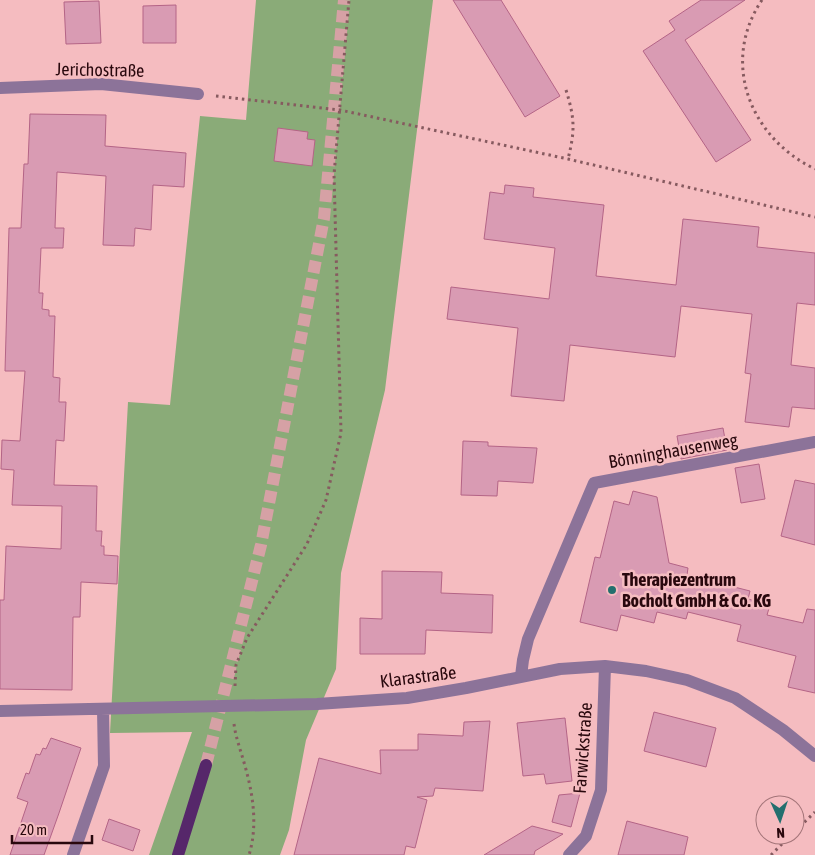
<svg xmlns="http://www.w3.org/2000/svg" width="815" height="855" font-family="'Asap Condensed',sans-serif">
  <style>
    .green { fill: #8aab78 }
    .building { fill: #d99bb3; stroke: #b46486 }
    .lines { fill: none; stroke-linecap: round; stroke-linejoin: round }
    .primary-tunnel { stroke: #d6a1a5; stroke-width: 12; stroke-dasharray: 12 6; stroke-linecap: butt }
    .path { stroke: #865a5f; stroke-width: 3; stroke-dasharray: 2.5 4; stroke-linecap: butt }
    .street { stroke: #8c7399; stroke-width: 12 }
    .primary { stroke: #56276a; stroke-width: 12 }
    .poi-dot { fill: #236f6e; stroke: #f5bcc0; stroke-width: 2 }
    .labels { text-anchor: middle; stroke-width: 5; stroke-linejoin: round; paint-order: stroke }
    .street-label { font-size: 18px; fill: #29080d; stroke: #f5bcc0 }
    .poi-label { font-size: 18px; font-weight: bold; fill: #29080d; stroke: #f5bcc0; text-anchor: start }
  </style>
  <rect width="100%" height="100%" fill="#f5bcc0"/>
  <path class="green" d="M 256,0 L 433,0 L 385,390 L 341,573 L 336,669 L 306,740 L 289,830 L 280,855 L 149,855 L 192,732 L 110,733 L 128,402 L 170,405 L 200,116 L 246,120 Z"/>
  <path class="building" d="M 453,0 L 501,0 L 560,96 L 525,117 Z
    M 701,0 L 745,0 L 685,40 L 751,140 L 716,162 L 643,51 L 675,30 L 669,21 Z
    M 99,1 L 101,43 L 66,44 L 64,2 Z
    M 176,5 L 176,43 L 143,43 L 143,6 Z
    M 30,114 L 106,115 L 105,146 L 186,153 L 184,187 L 153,185 L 151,230 L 135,228 L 134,246 L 103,245 L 106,176 L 57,172 L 55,228 L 64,228 L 63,248 L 41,248 L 39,293 L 43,293 L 42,309 L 49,310 L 49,316 L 55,316 L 53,377 L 60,378 L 59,402 L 66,402 L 64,441 L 56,440 L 54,485 L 97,486 L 96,531 L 102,531 L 101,546 L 104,546 L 104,555 L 118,556 L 117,584 L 81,582 L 80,617 L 73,617 L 72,690 L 0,689 L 0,600 L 4,600 L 6,546 L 61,549 L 62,506 L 12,505 L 14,470 L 1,469 L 2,440 L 20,441 L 25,371 L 5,371 L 9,228 L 21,228 L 24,164 L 28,164 Z
    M 278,128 L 308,132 L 307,139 L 315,140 L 312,166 L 274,161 Z
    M 505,185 L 534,188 L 533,197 L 604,205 L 596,276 L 676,285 L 683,219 L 759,227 L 757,247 L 815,253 L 815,305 L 797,303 L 791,365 L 815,368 L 815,409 L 792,407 L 789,427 L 745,422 L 751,374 L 745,373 L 752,314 L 681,306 L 675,357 L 570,345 L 564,401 L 511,396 L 518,328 L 447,319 L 451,287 L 549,299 L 555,248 L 484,239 L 490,192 L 504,194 Z
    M 723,428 L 727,450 L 681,459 L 677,436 Z
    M 463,441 L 488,442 L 488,446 L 537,448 L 533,483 L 498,481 L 497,496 L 461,495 Z
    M 759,464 L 765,499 L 741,503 L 735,468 Z
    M 795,480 L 815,484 L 815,545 L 781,536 Z
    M 633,491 L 657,497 L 669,563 L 688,568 L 687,575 L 750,591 L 748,599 L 770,605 L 767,615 L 803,623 L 807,609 L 815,610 L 815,693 L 788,687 L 796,656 L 737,641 L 741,625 L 688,612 L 686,619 L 657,612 L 654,623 L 621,615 L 617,631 L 580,622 L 595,557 L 600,558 L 614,501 L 629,505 Z
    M 382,571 L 442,572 L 441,593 L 493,595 L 492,633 L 426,630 L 425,654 L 360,654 L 360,618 L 382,619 Z
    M 654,712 L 716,728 L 706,767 L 644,751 Z
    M 565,718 L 572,781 L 546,784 L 544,774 L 523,776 L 517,723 Z
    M 490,721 L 483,791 L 435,788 L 433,796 L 417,797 L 427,800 L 415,848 L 406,846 L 404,855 L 294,855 L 319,758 L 381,774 L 380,750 L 418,750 L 418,734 L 463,736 L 464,722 Z
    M 51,738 L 81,748 L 59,813 L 44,855 L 10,855 L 28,802 L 17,798 L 26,773 L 29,774 L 36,754 L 40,755 L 43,748 L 46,749 Z
    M 580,793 L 571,827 L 552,822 L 559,795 Z
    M 109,819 L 140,830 L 133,851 L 102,840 Z
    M 627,821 L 688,837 L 684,855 L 618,855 Z
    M 532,826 L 563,834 L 535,851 L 534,855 L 484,855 Z"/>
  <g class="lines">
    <path class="primary-tunnel" d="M 206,765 L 261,545 L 324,218 L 344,0"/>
    <path class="path" d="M 762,0 C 720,62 750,138 815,169
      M 566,90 C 575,119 575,131 568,159
      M 216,96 L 340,110 L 568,159 L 815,217
      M 235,686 L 236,665 L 247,638 L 307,544 L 326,500 L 341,433 L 334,175 L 349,0
      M 234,724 C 236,739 241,751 245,766 C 253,794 258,826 249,855
      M 795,831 L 815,812
      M 771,855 L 791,835"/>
    <path class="street" d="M 0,88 L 101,84 L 198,94
      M 521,676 L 523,660 L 528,639 L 594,483 L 815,442
      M 0,711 L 317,704 L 407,698 L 466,688 L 560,669 L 605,666 L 646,671 L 687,680 L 735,698 L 783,730 L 815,756
      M 73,855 L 104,766 L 103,709
      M 569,855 L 586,836 L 601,790 L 605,666"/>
    <path class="primary" d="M 178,855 L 206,765"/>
  </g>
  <circle class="poi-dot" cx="612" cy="590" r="5"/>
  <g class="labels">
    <g class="street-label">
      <text transform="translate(100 70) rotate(1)" y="6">Jerichostraße</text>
      <text transform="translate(673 451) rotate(-10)" y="6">Bönninghausenweg</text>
      <text transform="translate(418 677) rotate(-7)" y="6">Klarastraße</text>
      <text transform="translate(583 748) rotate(-86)" y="6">Farwickstraße</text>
    </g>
    <g class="poi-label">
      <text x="622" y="586">Therapiezentrum<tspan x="622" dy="21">Bocholt GmbH &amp; Co. KG</tspan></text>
    </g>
  </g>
  <g transform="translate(780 820) rotate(177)"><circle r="24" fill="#f5bcc0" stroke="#a37478"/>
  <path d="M0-4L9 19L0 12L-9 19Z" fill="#236f6e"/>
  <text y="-8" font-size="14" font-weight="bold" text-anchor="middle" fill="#29080d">N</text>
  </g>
  <path d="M12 835v8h80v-8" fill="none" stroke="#29080d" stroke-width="2.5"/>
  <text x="20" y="835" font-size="15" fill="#29080d" stroke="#f5bcc0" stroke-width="4" paint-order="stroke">20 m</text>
</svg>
